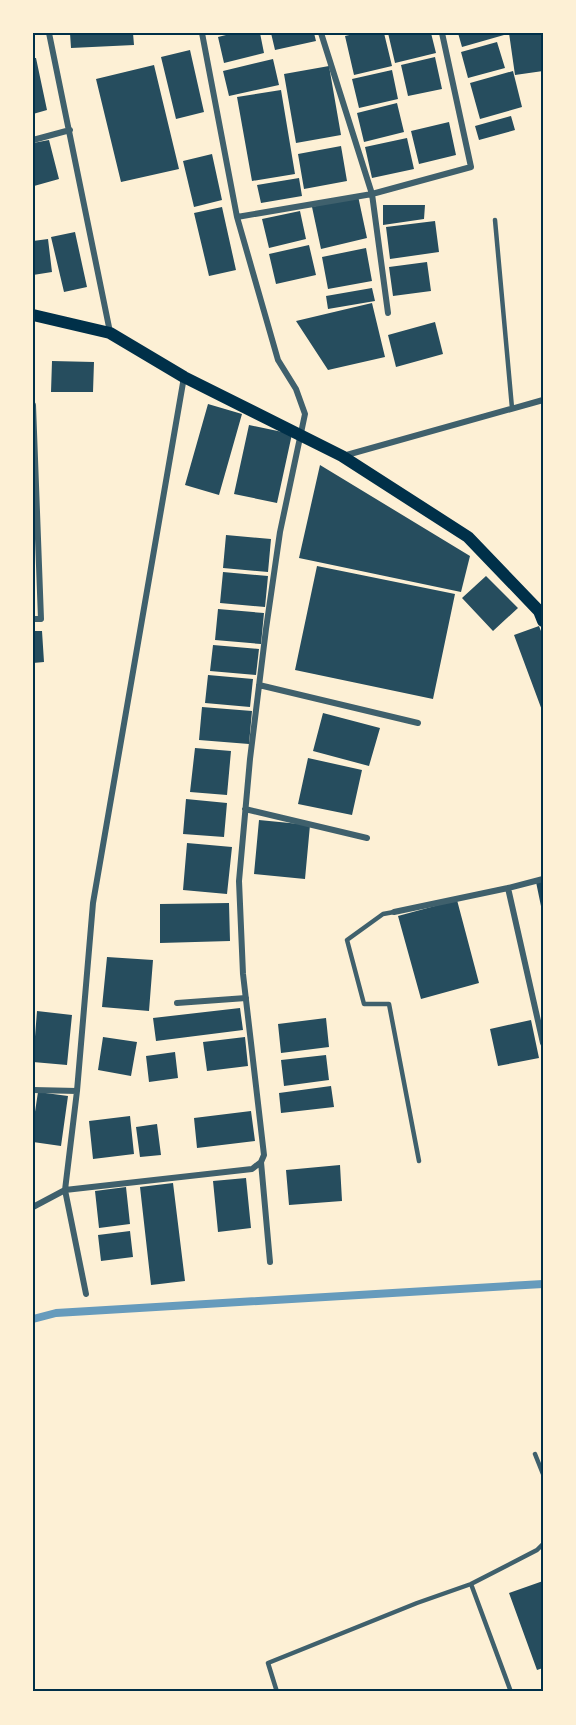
<svg xmlns="http://www.w3.org/2000/svg" width="576" height="1725" font-family="'PT Serif',serif">
  <style>
    .lines { fill: none; stroke-linecap: round; stroke-linejoin: round }
    .stream { stroke: #669bbc; stroke-width: 8 }
    .building { fill: #264d5e }
    .service { stroke: #3f606c; stroke-width: 4.5 }
    .minor { stroke: #3f606c; stroke-width: 6 }
    .secondary { stroke: #003049; stroke-width: 12 }
    .neatline { fill: none; stroke: #003049; stroke-width: 2 }
  </style>
  <rect width="100%" height="100%" fill="#fdf0d5"/>
  <g class="lines">
    <path class="stream" d="M 33,1319 L 56,1313 L 543,1284"/>
  </g>
  <path class="building" d="M 70,33 L 133,33 L 134,45 L 71,48 Z
    M 234,33 L 260,33 L 264,53 L 224,63 L 218,37 Z
    M 271,33 L 314,33 L 316,41 L 275,50 Z
    M 358,33 L 384,33 L 392,66 L 354,75 L 345,36 Z
    M 388,33 L 431,33 L 436,53 L 395,63 Z
    M 458,33 L 504,33 L 504,35 L 462,47 Z
    M 509,33 L 543,33 L 543,71 L 515,75 Z
    M 497,42 L 505,68 L 468,78 L 461,52 Z
    M 190,50 L 204,112 L 176,119 L 161,57 Z
    M 435,57 L 442,89 L 408,96 L 401,65 Z
    M 33,58 L 36,58 L 47,110 L 33,114 Z
    M 273,59 L 279,85 L 229,96 L 223,71 Z
    M 154,65 L 179,169 L 121,182 L 96,79 Z
    M 329,66 L 341,135 L 296,143 L 284,74 Z
    M 392,70 L 398,99 L 359,108 L 352,79 Z
    M 513,71 L 522,107 L 480,119 L 470,83 Z
    M 281,90 L 295,174 L 252,181 L 237,97 Z
    M 397,103 L 404,132 L 364,142 L 357,113 Z
    M 511,116 L 515,130 L 479,140 L 475,126 Z
    M 449,122 L 456,155 L 419,164 L 411,131 Z
    M 407,138 L 414,169 L 372,178 L 365,147 Z
    M 49,140 L 59,179 L 34,186 L 33,143 Z
    M 341,146 L 347,181 L 304,189 L 298,154 Z
    M 212,154 L 222,200 L 194,207 L 183,161 Z
    M 299,178 L 302,196 L 261,203 L 257,185 Z
    M 358,196 L 367,238 L 321,249 L 312,207 Z
    M 383,205 L 425,205 L 424,219 L 383,225 Z
    M 222,207 L 236,270 L 209,276 L 194,213 Z
    M 300,211 L 306,239 L 269,248 L 262,219 Z
    M 435,221 L 439,252 L 390,259 L 386,227 Z
    M 75,232 L 87,287 L 64,292 L 51,237 Z
    M 48,239 L 52,272 L 33,275 L 33,241 Z
    M 309,245 L 316,275 L 276,284 L 269,254 Z
    M 366,248 L 372,281 L 328,289 L 322,257 Z
    M 427,262 L 431,291 L 393,296 L 389,267 Z
    M 372,288 L 375,301 L 328,309 L 326,296 Z
    M 372,303 L 385,357 L 328,370 L 296,321 Z
    M 435,322 L 443,354 L 396,367 L 388,335 Z
    M 52,361 L 94,362 L 93,392 L 51,392 Z
    M 208,404 L 242,414 L 219,495 L 185,485 Z
    M 249,425 L 292,434 L 277,503 L 234,494 Z
    M 320,465 L 470,556 L 461,592 L 299,558 Z
    M 226,535 L 271,539 L 268,572 L 223,568 Z
    M 317,566 L 455,594 L 433,699 L 295,670 Z
    M 223,572 L 268,576 L 265,607 L 220,603 Z
    M 486,576 L 518,608 L 493,631 L 462,598 Z
    M 218,609 L 264,613 L 261,644 L 215,640 Z
    M 539,626 L 543,636 L 543,713 L 514,635 Z
    M 33,631 L 42,631 L 44,662 L 33,663 Z
    M 213,645 L 259,649 L 256,675 L 210,671 Z
    M 208,675 L 253,679 L 250,707 L 205,703 Z
    M 202,707 L 252,711 L 249,744 L 199,740 Z
    M 323,713 L 380,728 L 369,766 L 313,751 Z
    M 195,748 L 231,751 L 227,795 L 190,792 Z
    M 308,758 L 362,770 L 352,815 L 298,804 Z
    M 186,799 L 227,803 L 224,837 L 183,834 Z
    M 259,820 L 310,825 L 305,879 L 254,874 Z
    M 187,843 L 232,847 L 227,894 L 183,890 Z
    M 543,881 L 543,911 L 542,911 L 536,882 Z
    M 457,900 L 479,983 L 421,999 L 398,916 Z
    M 229,903 L 230,941 L 160,943 L 160,904 Z
    M 107,957 L 153,960 L 149,1011 L 102,1007 Z
    M 240,1008 L 243,1030 L 156,1041 L 153,1018 Z
    M 37,1011 L 72,1015 L 67,1065 L 33,1062 Z
    M 326,1018 L 329,1047 L 281,1053 L 278,1024 Z
    M 531,1020 L 539,1058 L 498,1066 L 490,1029 Z
    M 103,1037 L 137,1042 L 131,1076 L 98,1070 Z
    M 245,1037 L 248,1066 L 207,1071 L 203,1042 Z
    M 175,1052 L 178,1078 L 149,1082 L 146,1056 Z
    M 326,1055 L 329,1080 L 284,1086 L 281,1060 Z
    M 331,1086 L 334,1107 L 281,1113 L 279,1093 Z
    M 38,1092 L 68,1096 L 61,1146 L 33,1142 L 33,1125 Z
    M 251,1111 L 255,1141 L 197,1148 L 194,1118 Z
    M 130,1116 L 134,1154 L 93,1159 L 89,1121 Z
    M 157,1124 L 161,1155 L 140,1157 L 136,1127 Z
    M 340,1165 L 342,1201 L 289,1205 L 286,1170 Z
    M 246,1178 L 251,1228 L 218,1232 L 213,1181 Z
    M 173,1183 L 185,1281 L 151,1285 L 140,1187 Z
    M 126,1187 L 130,1224 L 99,1228 L 95,1191 Z
    M 130,1231 L 133,1257 L 101,1261 L 98,1235 Z
    M 543,1581 L 543,1668 L 537,1670 L 509,1593 Z"/>
  <g class="lines">
    <path class="service" d="M 495,220 L 512,408
      M 394,912 L 383,914 L 347,940 L 364,1004 L 389,1004 L 419,1161
      M 535,1454 L 543,1474
      M 471,1584 L 511,1692
      M 277,1692 L 268,1663 L 417,1603 L 471,1584 L 537,1550 L 543,1544"/>
    <path class="minor" d="M 49,33 L 110,332
      M 321,33 L 372,194 L 388,313
      M 33,140 L 70,130
      M 237,217 L 372,194 L 471,167 L 442,33
      M 184,377 L 93,903 L 77,1091 L 65,1190 L 252,1169 L 261,1162 L 264,1155 L 243,974 L 239,881 L 250,759 L 266,629 L 280,532 L 305,414 L 296,389 L 278,360 L 237,217 L 202,33
      M 33,405 L 41,619 L 33,619
      M 343,456 L 543,400
      M 259,685 L 418,723
      M 245,809 L 367,838
      M 543,879 L 508,888 L 543,1043
      M 394,912 L 508,888
      M 177,1003 L 246,998
      M 33,1090 L 77,1091
      M 261,1162 L 270,1262
      M 33,1207 L 65,1190 L 86,1294"/>
    <path class="secondary" d="M 33,315 L 110,333 L 184,377 L 342,456 L 468,537 L 539,611 L 543,621"/>
  </g>
  <rect width="576" height="1725" fill="none" stroke="#fdf0d5" stroke-width="69"/>
  <rect x="34" y="34" width="508" height="1656" class="neatline"/>
</svg>
